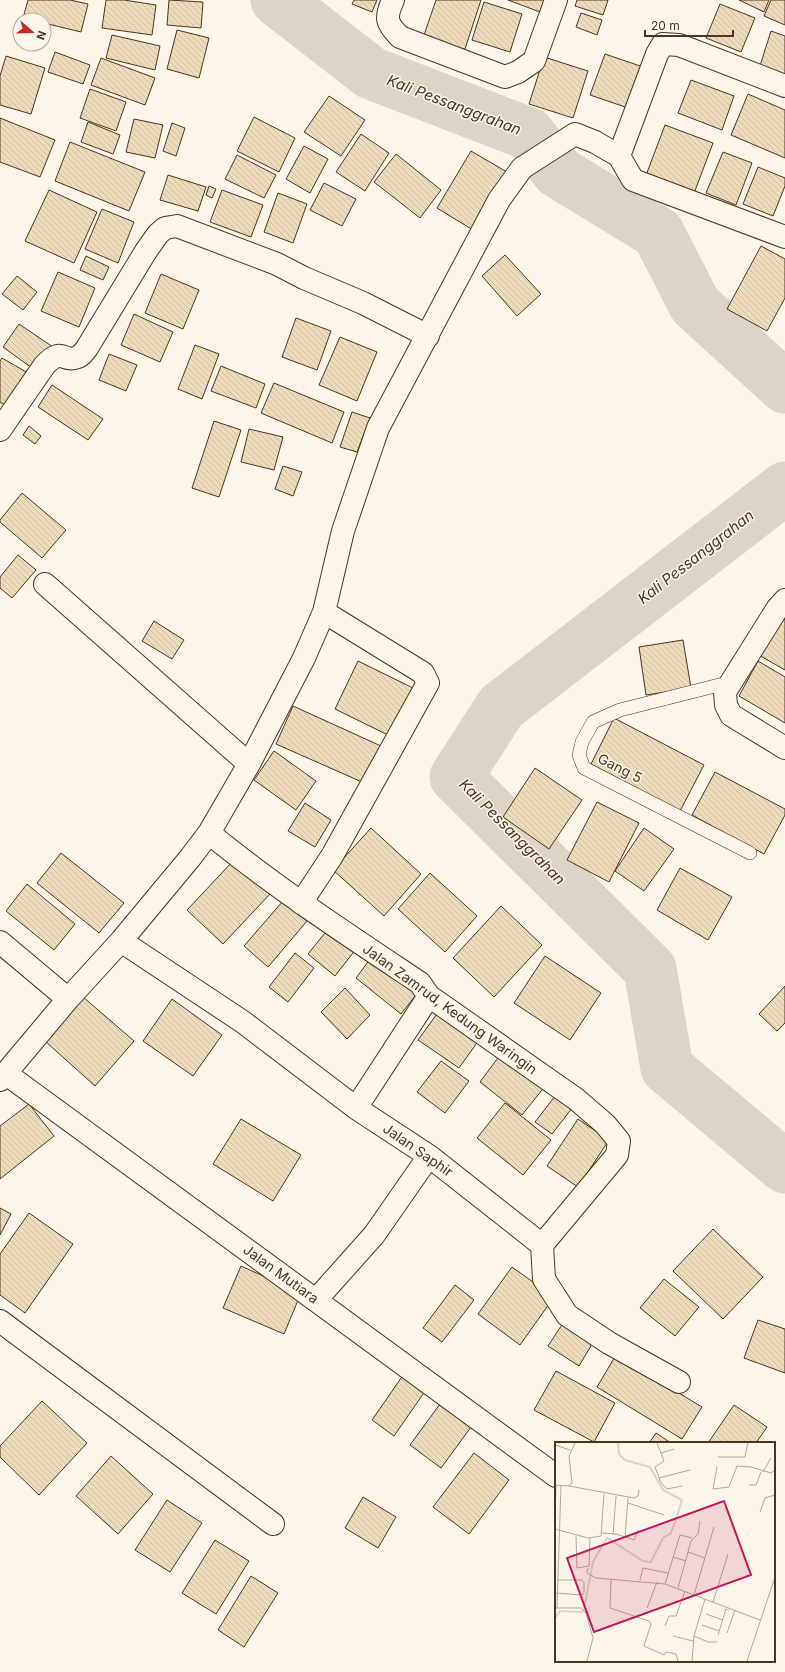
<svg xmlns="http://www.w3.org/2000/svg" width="785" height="1672" font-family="Inter,sans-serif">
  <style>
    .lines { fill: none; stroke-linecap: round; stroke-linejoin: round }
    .river { stroke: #dcd4c6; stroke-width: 53 }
    .building { fill: url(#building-back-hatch); stroke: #4a3520 }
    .service-casing { stroke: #4a3520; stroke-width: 14 }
    .minor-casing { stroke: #4a3520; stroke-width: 24 }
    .service { stroke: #fbf6e9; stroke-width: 13 }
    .minor { stroke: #fbf6e9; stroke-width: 22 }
    .labels { text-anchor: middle; stroke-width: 3; stroke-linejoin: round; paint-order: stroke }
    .street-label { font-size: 14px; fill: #4a3520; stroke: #fbf6e9 }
    .water-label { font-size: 15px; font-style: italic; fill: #4a3520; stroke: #fbf6e9 }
    .inset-river { fill: none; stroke: #dcd4c6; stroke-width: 2 }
    .inset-road { fill: none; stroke: #b4a999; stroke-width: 1 }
    .view { fill: #c2185b; fill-opacity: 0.15; stroke: #c2185b; stroke-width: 2 }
    .inset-edge { fill: none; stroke: #4a3520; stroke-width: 2 }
  </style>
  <defs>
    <pattern id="building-back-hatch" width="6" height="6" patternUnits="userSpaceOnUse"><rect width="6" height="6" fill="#ecdcbc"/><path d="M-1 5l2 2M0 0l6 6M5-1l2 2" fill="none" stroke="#ccbda1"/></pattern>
  </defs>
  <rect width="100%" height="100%" fill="#fbf6e9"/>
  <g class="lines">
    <path class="river" d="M 277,0 L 371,73 L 529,134 L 558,172 L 658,233 L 695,305 L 785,387
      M 785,488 L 501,707 L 456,777 L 650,969 L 667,1068 L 785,1167"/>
  </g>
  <path class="building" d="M 28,0 L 70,0 L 88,4 L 81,32 L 44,23 L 44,20 L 32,20 L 23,18 Z
    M 106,0 L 124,0 L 156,5 L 152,35 L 102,28 Z
    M 169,0 L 203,2 L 201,28 L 167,25 Z
    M 354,0 L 377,0 L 372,12 L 352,4 Z
    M 436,0 L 481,0 L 464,52 L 423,38 Z
    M 508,0 L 545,0 L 540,12 Z
    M 577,0 L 608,0 L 603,15 L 575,6 Z
    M 739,0 L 769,0 L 764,12 Z
    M 771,0 L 785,0 L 785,25 L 764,16 Z
    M 484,2 L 522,14 L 510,52 L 472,40 Z
    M 720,4 L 755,18 L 741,52 L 706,38 Z
    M 581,13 L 602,20 L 597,35 L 576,27 Z
    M 177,30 L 209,38 L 199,78 L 167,69 Z
    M 771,31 L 785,36 L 785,77 L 759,69 Z
    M 112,35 L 160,46 L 155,70 L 106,58 Z
    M 55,52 L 90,65 L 83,84 L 48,72 Z
    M 605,54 L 649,69 L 634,110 L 590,95 Z
    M 6,56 L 45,68 L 31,114 L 0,105 L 0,76 Z
    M 544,57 L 588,71 L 573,118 L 529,104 Z
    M 101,58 L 155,78 L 145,105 L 91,85 Z
    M 691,80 L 734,96 L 722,130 L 678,113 Z
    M 90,89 L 126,102 L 116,131 L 80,118 Z
    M 748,94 L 785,110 L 785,158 L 731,135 Z
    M 329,96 L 365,120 L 341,156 L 304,132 Z
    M 254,117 L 295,138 L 279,172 L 237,151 Z
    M 0,118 L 55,140 L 40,177 L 0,162 Z
    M 134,119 L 163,125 L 155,158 L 126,152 Z
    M 88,122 L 120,135 L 113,154 L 81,142 Z
    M 172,123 L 185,128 L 176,156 L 163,151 Z
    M 665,125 L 713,143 L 693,196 L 645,178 Z
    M 361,134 L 389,153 L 365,191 L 336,172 Z
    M 70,142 L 145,172 L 129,211 L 55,181 Z
    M 304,146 L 328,159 L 310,193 L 286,179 Z
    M 471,151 L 507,172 L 473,230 L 437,208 Z
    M 723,152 L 752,163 L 736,205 L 706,193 Z
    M 396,154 L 441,190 L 420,218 L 374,182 Z
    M 237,155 L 276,175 L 264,198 L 225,179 Z
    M 758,167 L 785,178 L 785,186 L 773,216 L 743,204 Z
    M 168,175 L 206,187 L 198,211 L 160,200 Z
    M 324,183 L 356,199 L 342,226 L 310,210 Z
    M 209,186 L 216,189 L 212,198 L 206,195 Z
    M 49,190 L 97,212 L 74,263 L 25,241 Z
    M 222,190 L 263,205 L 251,237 L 210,222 Z
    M 278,193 L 307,204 L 293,243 L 264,232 Z
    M 102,209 L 134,222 L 118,263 L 85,249 Z
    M 761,246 L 785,259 L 785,298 L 767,331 L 727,309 Z
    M 505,255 L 541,294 L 517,316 L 482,276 Z
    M 86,256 L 109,267 L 103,280 L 80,270 Z
    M 58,272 L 95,288 L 79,327 L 41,311 Z
    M 161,274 L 199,290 L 183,329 L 145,313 Z
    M 17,276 L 37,292 L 23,310 L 2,294 Z
    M 134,314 L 173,332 L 160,362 L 121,345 Z
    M 296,318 L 331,331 L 317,370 L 282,357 Z
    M 19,324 L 53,347 L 36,371 L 3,347 Z
    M 340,337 L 377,352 L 357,401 L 319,385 Z
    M 195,345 L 219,354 L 202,399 L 178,389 Z
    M 109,354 L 137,365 L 126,391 L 99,380 Z
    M 2,358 L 28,373 L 9,407 L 0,402 L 0,361 Z
    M 221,366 L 265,384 L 256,408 L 211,391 Z
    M 274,383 L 344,412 L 332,443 L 261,413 Z
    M 52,385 L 103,419 L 88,440 L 38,407 Z
    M 352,412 L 370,418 L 357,452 L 340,447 Z
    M 214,421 L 241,430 L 219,497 L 192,488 Z
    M 29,426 L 41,436 L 35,444 L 23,435 Z
    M 249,429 L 283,437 L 274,470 L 241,462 Z
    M 283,466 L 302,472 L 293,496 L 275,489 Z
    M 22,493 L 66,530 L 42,558 L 0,522 L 0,520 Z
    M 18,555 L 36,570 L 12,598 L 0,588 L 0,577 Z
    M 783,618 L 785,620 L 785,670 L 757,654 Z
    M 154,621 L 184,640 L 172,659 L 142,641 Z
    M 683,640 L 691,688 L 646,695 L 639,647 Z
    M 358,661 L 417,690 L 394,738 L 335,709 Z
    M 758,661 L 785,677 L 785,723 L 739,696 Z
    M 293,706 L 381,746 L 362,782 L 276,744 Z
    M 614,718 L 704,765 L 680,811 L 591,764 Z
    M 274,751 L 316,781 L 296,810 L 254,780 Z
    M 535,768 L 582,800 L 549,849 L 503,817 Z
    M 715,772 L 785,809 L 785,815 L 764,854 L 692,815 Z
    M 597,802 L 639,823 L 609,882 L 567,860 Z
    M 305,803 L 331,820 L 315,847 L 288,831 Z
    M 371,828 L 421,874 L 384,916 L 333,870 Z
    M 644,828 L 674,849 L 644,891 L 615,871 Z
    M 61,853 L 124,903 L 99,933 L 37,883 Z
    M 234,860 L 270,894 L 223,944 L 187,910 Z
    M 680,868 L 732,897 L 708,940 L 657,910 Z
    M 430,873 L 477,916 L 445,952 L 398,909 Z
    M 27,884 L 75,924 L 54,950 L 6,911 Z
    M 283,901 L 307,921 L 268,967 L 244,946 Z
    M 501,906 L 542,945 L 494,997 L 453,958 Z
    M 329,928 L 356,949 L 335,976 L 308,954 Z
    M 295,953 L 314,968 L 288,1002 L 269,987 Z
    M 373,955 L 419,991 L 401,1014 L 356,978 Z
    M 545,956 L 601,993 L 570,1040 L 514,1003 Z
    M 785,986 L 785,1023 L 777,1031 L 759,1014 Z
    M 345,988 L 370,1015 L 347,1039 L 321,1012 Z
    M 83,997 L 134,1041 L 95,1086 L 45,1041 Z
    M 172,999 L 222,1035 L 193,1076 L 143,1041 Z
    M 439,1011 L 479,1040 L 459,1068 L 418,1040 Z
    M 503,1051 L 546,1085 L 522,1115 L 480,1082 Z
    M 441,1061 L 469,1081 L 445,1113 L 417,1092 Z
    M 559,1091 L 576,1103 L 552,1134 L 535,1122 Z
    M 505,1103 L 551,1140 L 523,1175 L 477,1138 Z
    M 29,1104 L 54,1136 L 0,1179 L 0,1126 Z
    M 241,1119 L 301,1155 L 273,1201 L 213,1164 Z
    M 578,1119 L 609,1140 L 578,1187 L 547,1166 Z
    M 0,1208 L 11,1214 L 0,1235 Z
    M 29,1213 L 73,1244 L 25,1313 L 0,1295 L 0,1254 Z
    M 713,1229 L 763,1277 L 723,1319 L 673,1271 Z
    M 241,1266 L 301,1293 L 284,1334 L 223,1308 Z
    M 512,1267 L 554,1297 L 520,1345 L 478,1314 Z
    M 664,1279 L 699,1307 L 675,1336 L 640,1308 Z
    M 455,1285 L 474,1300 L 442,1342 L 423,1328 Z
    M 565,1320 L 595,1339 L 579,1366 L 548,1346 Z
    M 758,1320 L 785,1329 L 785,1373 L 744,1358 Z
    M 616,1355 L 702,1407 L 682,1439 L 597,1387 Z
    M 406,1371 L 428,1387 L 394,1436 L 372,1420 Z
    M 556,1371 L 615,1403 L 594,1442 L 534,1410 Z
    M 443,1400 L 474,1423 L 441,1468 L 410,1445 Z
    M 42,1401 L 87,1443 L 39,1495 L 0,1457 L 0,1446 Z
    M 734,1405 L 767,1427 L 756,1443 L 708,1443 Z
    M 656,1433 L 671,1443 L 649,1443 Z
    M 474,1453 L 509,1480 L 469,1534 L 433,1507 Z
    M 111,1456 L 153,1494 L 118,1534 L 76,1496 Z
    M 363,1497 L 396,1517 L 378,1548 L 345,1528 Z
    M 167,1500 L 202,1523 L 170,1572 L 135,1550 Z
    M 215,1540 L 249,1561 L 216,1614 L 182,1593 Z
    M 251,1576 L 278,1593 L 244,1647 L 218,1630 Z"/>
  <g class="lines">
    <defs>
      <path id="service" d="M 731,682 L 620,710 L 593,722 L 582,742 L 579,755 L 584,768 L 750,853"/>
      <path id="minor" d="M 393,0 C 385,18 386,23 400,37 L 505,77 L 518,72 L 534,61 L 556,0
        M 785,86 L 679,45 L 663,44 L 657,54 L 619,156 L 633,180 L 785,237
        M 0,430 L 44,366 C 63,345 62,364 78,357 C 82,355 85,351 87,348 L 146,251 L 158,234 L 165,228 L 177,226 L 277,264 L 304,278 L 363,303 L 428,336
        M 45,584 L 249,764
        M 785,600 L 777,609 L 725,692 L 726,705 L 731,715 L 785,748
        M 209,833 C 276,888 348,935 420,983 L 429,996 L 576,1099 L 605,1124 L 619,1141 L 617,1155 L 542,1245
        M 301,903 L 332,856 L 428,683 L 423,673 L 324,612
        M 121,941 L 243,1022 L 356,1108 L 429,1156 L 542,1245 L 544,1279 L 567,1315 L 609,1343 L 679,1382
        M 0,942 L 68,999
        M 5,1073 L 556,1476
        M 0,1080 L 68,999 L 121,941 L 190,858 L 209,833 L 249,764 L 304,658 L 324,612 L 343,531 L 378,428 L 499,200 L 522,168 L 575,134 L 595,142 L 619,156
        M 356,1108 L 429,996
        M 316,1300 L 374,1235 L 429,1156
        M 0,1321 L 273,1524"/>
    </defs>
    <use href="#service" class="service-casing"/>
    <use href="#minor" class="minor-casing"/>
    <use href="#service" class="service"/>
    <use href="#minor" class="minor"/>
  </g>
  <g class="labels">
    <g class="street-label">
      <text transform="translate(620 768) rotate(27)" y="5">Gang 5</text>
      <text transform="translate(450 1009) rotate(36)" y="5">Jalan Zamrud, Kedung Waringin</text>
      <text transform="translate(418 1150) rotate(35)" y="5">Jalan Saphir</text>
      <text transform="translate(281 1274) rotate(36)" y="5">Jalan Mutiara</text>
    </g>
    <g class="water-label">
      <text transform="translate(454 105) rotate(21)" y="5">Kali Pessanggrahan</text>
      <text transform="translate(696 557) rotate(-38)" y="5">Kali Pessanggrahan</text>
      <text transform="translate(512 832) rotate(45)" y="5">Kali Pessanggrahan</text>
    </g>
  </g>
  <g transform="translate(555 1442)">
    <rect width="220" height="220" fill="#fbf6e9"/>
    <path class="inset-river" d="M 0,176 L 5,169 L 27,170 L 29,167 L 38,120 L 52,96 L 88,119 L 96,120 L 108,96 L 116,91 L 123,71 L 127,58 L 108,48 L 95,25 L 70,18 L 64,12 L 63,1"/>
    <path class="inset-road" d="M 102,1 L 109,19 L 100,25 L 106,41 L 112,47 L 127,44M 0,3 L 15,8M 106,11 L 119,7M 163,15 L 190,15 L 193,1M 162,25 L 158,47 L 174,45 L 182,24 L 196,25 L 216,31 L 220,28M 208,30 L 216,16M 104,36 L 135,28M 0,43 L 14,44 L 17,41 L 14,14 L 20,1M 194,43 L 201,43 L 206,30M 14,44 L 79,56 L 83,54 L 84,48M 73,61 L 109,73M 205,70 L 210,56 L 220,53M 0,81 L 1,43M 0,87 L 33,96 L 46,94 L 49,52M 46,91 L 61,92 L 79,98 L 83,88M 58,93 L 61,54M 21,94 L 22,126 L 34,124 L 35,96M 70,96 L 73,56M 133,110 L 150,116M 118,115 L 131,119M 33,126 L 32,131 L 41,136 L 110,142 L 205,178M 56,138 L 55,166 L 94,179 L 96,182 L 89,204 L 109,213 L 111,210 L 121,212 L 123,219M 85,138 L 88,126 L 113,131M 110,142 L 125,93 L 137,96M 123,146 L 136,99 L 143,92 L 145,79M 1,151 L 27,153 L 29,151 L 29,140 L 27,138 L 3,138M 139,153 L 159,85M 150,157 L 139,194 L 153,200 L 162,200M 158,160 L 173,112M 1,166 L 26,166 L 31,171 L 38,196 L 32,219M 2,166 L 6,43M 92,166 L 102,140M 151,172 L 168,178M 147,183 L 164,189M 110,184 L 114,174 L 121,174 L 130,149M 172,191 L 180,168M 163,193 L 171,167 L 174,168M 118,194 L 138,199M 137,219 L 139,194M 192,219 L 220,135"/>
    <path class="view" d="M 169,59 L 196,133 L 39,190 L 12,116 Z"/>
    <rect width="220" height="220" class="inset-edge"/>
  </g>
  <g transform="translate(32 32) rotate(110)"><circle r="19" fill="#fbf6e9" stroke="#b4a999"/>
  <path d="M0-3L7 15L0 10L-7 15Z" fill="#c62828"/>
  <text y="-6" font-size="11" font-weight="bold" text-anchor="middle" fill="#4a3520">N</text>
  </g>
  <path d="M645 30v6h88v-6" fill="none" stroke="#4a3520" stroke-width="2"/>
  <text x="651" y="30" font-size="12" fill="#4a3520" stroke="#fbf6e9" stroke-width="3" paint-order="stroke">20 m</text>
</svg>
